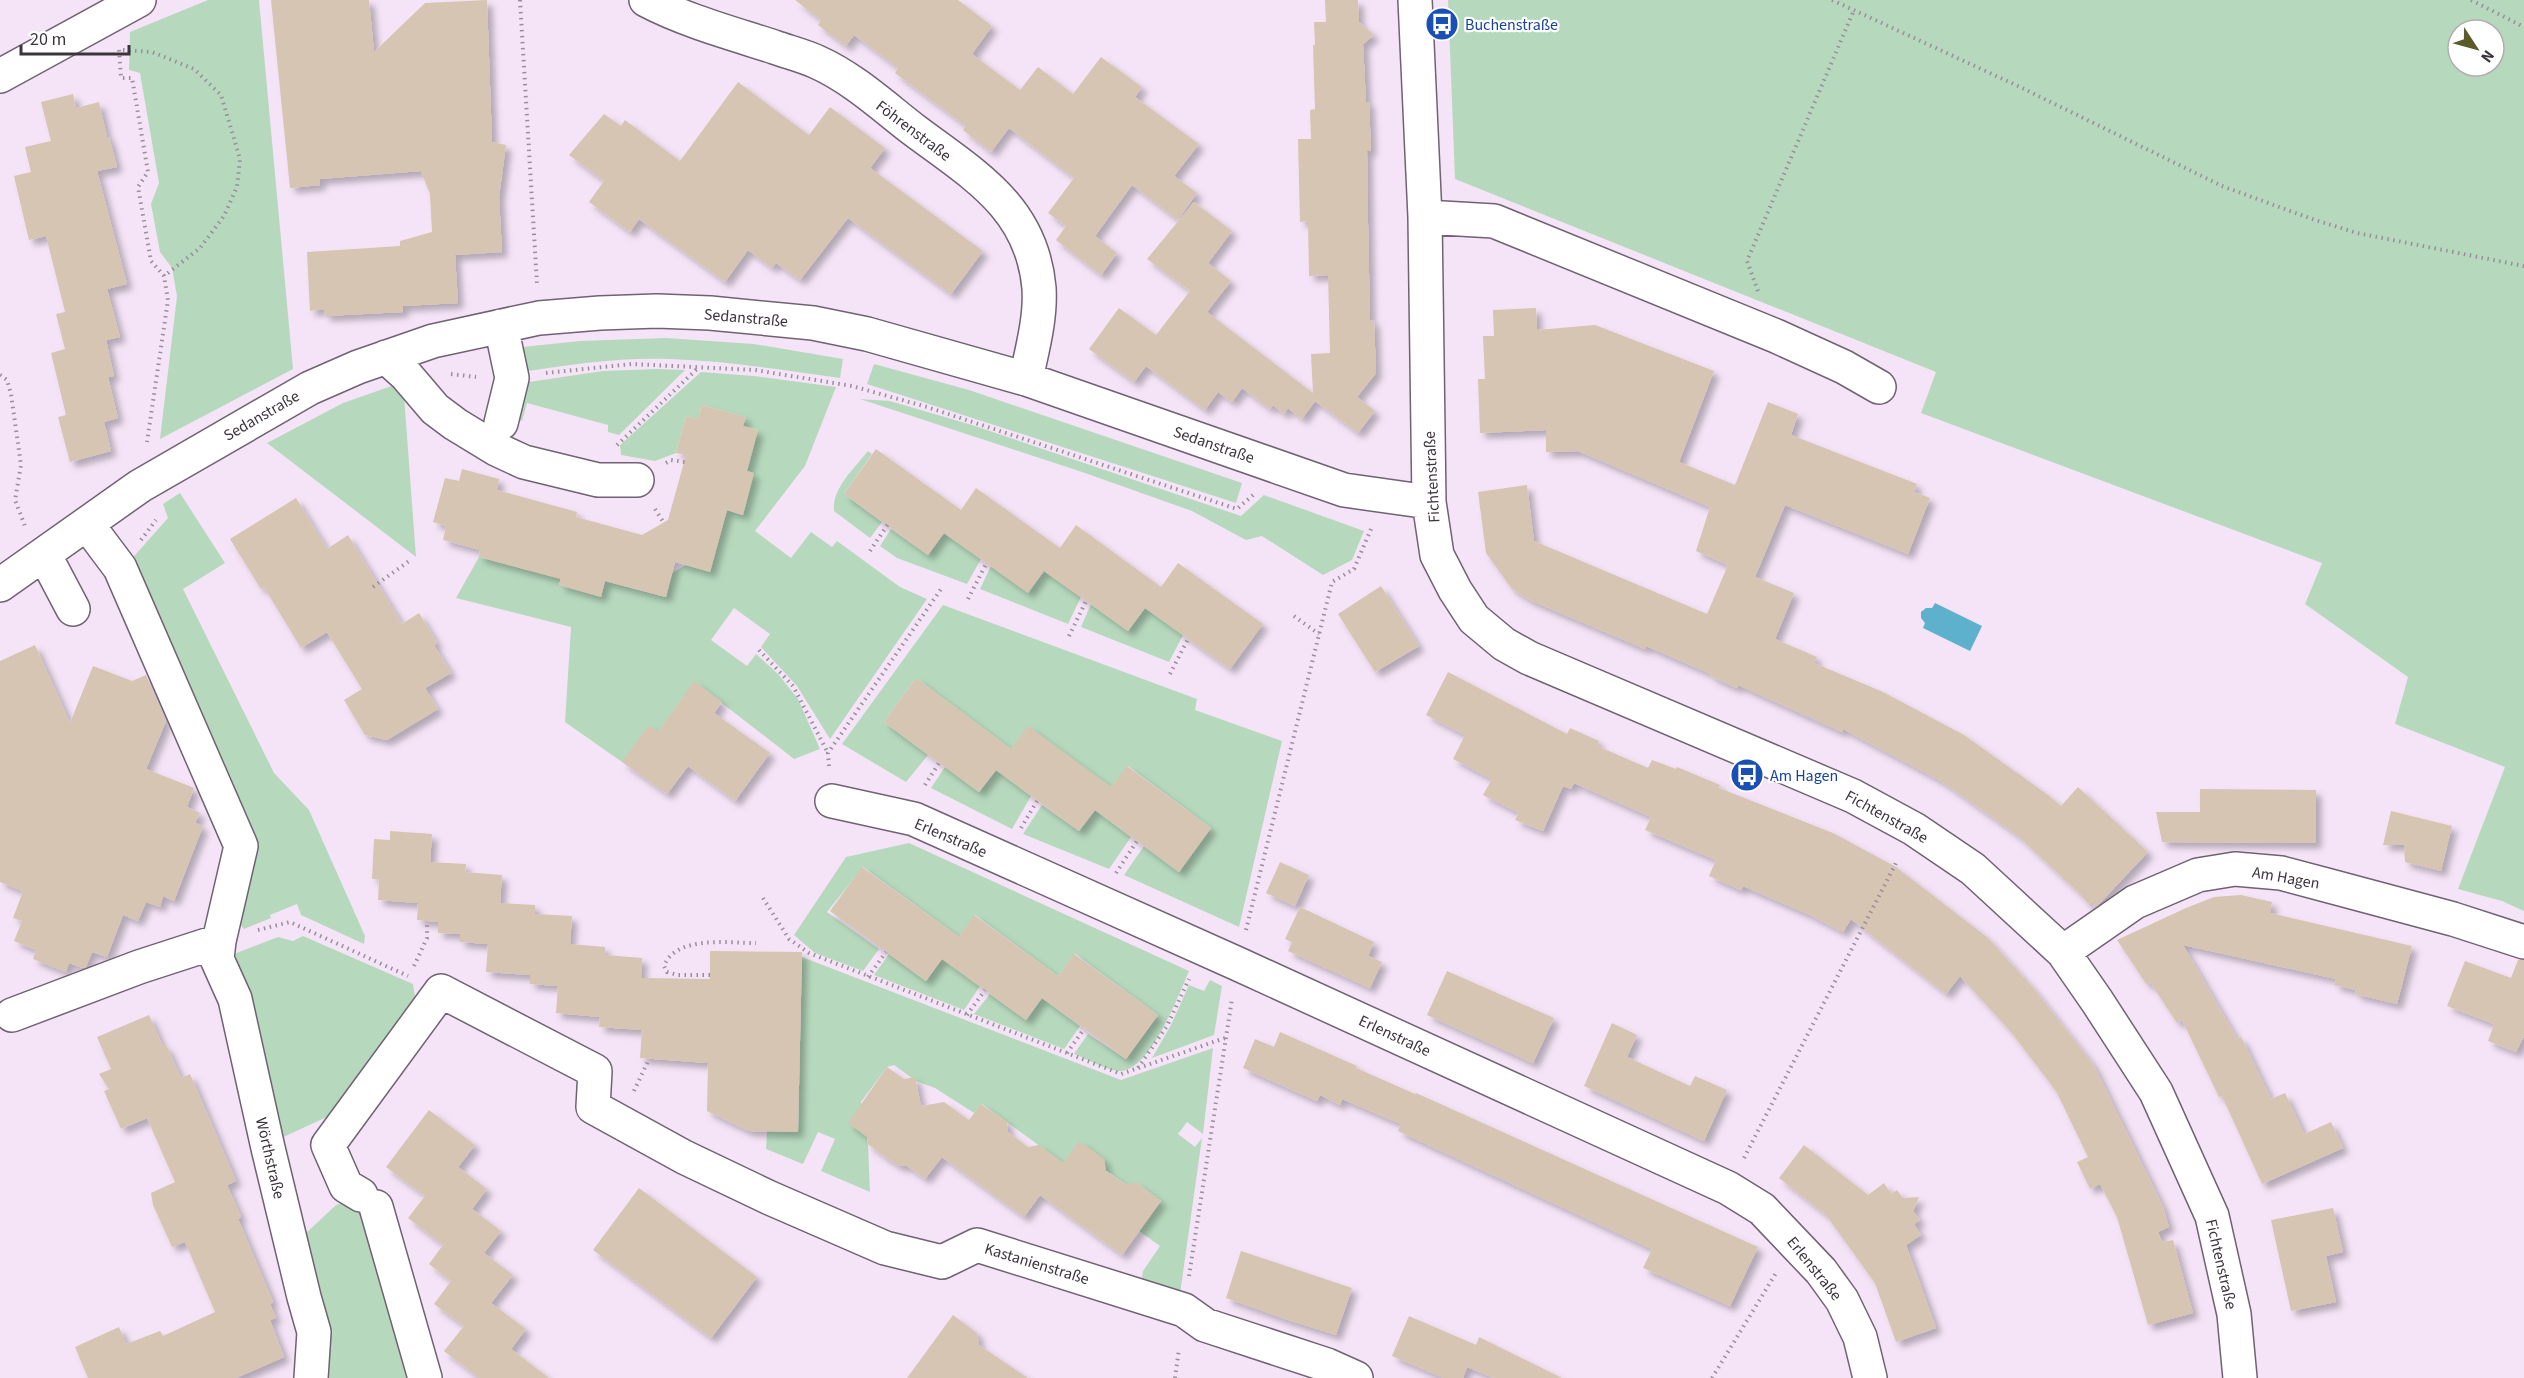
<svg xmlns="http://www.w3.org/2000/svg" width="2524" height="1378" font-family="'Source Sans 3',sans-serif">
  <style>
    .green { fill: #b6d9bd; fill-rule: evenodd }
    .water { fill: #5eb1cc }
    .building { fill: #d6c5b2; filter: url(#shadow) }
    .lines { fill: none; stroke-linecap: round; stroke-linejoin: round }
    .minor-casing { stroke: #706272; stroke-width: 36 }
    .path { stroke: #9a8e9b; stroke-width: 4; stroke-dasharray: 1.5 4.5; stroke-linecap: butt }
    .minor { stroke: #fff; stroke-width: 33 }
    .labels { text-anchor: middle; stroke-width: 4.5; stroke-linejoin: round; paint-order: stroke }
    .transit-label { font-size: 16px; fill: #164399; stroke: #fff; text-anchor: start }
    .street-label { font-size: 16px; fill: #3b343b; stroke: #fff }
  </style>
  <defs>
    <filter id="shadow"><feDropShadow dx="5.5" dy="5.5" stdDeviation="3" flood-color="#0004"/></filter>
  </defs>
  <rect width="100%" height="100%" fill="#f5e4f7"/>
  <path class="green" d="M 208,0 L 259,0 L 293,369 L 160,439 L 177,296 L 172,268 L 160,252 L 151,204 L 159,183 L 140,73 L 129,70 L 130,32 Z
    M 1448,0 L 2524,0 L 2524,911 L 2502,901 L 2458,889 L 2505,767 L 2395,724 L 2408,677 L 2305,604 L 2322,563 L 1921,413 L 1936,372 L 1455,179 ZM 2458,30 L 2494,30 L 2494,66 L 2458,66 Z
    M 666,338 L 754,344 L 843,359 L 840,378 C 783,370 727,361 670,359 C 623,357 574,364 528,371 L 522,347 L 580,341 Z
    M 874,364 L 969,390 L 1242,483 L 1236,503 L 867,384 Z
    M 657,369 L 685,370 L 619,435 L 608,432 L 608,425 L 527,403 L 522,421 L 518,420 L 529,382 L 603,371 Z
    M 701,372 L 754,376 L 836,387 L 805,466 L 755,531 L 791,558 L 811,532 L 832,547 L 837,541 L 900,587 L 927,599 L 830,739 L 797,686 L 761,647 L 770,634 L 734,608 L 711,640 L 747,666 L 756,654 L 778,674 L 798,699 L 820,749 L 794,759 L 695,682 L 658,732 L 622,762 L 565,722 L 571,627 L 456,598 L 479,557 L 554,577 L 561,576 L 559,585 L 601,596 L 605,581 L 665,597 L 672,573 L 686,565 L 710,571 L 727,510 L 742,515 L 745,471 L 758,430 L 743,426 L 746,417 L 702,405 L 698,419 L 686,416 L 676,453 L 655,461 L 621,455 L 620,445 Z
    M 403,382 L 416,557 L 267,443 L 343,403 Z
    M 860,399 L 890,401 L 972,425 L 1241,516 L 1264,495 L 1364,531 L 1352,560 L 1323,575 L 1262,536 L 1246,540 L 1192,511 L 1085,473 Z
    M 868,451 L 872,454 L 844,494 L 882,522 L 870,538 L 834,511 C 832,488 854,469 868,451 Z
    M 180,493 L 225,563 L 183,589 L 274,773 L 309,810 L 365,936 L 364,944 L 301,915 L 297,904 L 270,915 L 271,918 L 244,929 L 238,922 L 255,844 L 128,563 L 168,518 L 163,504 Z
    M 891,529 L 928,555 L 944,533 L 981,559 L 967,584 L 897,558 L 880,546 Z
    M 991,566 L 1044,571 L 1081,597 L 1068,624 L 980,589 Z
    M 1091,604 L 1128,631 L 1145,608 L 1183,635 L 1169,662 L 1081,627 Z
    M 943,605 L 1197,699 L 1195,710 L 1282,741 L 1239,927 L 1124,875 L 1144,846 L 1179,872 L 1211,828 L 1128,766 L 1111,787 L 1011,749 L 916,678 L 884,722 L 928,755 L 906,782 L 842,744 Z
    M 945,767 L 979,792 L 996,770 L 1031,796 L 1012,829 L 931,788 Z
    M 1042,805 L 1079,831 L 1095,810 L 1131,837 L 1109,869 L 1023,834 Z
    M 909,843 L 1189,971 C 1179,994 1149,1074 1118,1071 C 1104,1069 1087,1059 1074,1054 L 1088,1034 L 1126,1059 L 1158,1015 L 1075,954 L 1058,976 L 975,915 L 959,937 L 863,867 L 827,912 L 879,949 L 863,971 L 815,953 L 794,935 L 846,857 Z
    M 303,936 L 413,984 L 417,1009 L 342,1110 L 279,1139 L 232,972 L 234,954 L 278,937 L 293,941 Z
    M 889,954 L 926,981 L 942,959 L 980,986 L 964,1010 L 874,975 Z
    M 802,957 L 1121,1080 L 1213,1048 L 1203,1134 L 1187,1122 L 1178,1134 L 1195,1147 L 1202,1138 L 1180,1294 L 1141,1283 L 1143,1271 L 1160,1246 L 1139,1231 L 1161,1201 L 1137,1183 L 1128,1186 L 1104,1169 L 1063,1163 L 982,1104 L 974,1113 L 935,1088 L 916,1081 L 894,1065 L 887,1067 L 861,1102 L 868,1144 L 870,1192 L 821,1171 L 835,1139 L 818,1132 L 803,1164 L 766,1149 L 767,1131 L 798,1132 Z
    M 1210,980 L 1222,986 L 1214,1035 L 1152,1058 L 1171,1025 L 1189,985 L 1204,991 Z
    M 990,994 L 1026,1020 L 1042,998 L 1080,1026 L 1064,1049 L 974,1014 Z
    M 355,1198 L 365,1209 L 415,1378 L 323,1378 L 304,1235 L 336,1205 Z"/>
  <path class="water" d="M 1935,603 L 1982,626 L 1970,651 L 1923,628 L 1925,623 L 1921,618 L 1921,612 L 1926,608 L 1932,608 Z"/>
  <path class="building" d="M 271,0 L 369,0 L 374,52 L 425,3 L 487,0 L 492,142 L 506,145 L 499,197 L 502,252 L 455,255 L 458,303 L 403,306 L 403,312 L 325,316 L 324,309 L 310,311 L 307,252 L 400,246 L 400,241 L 432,232 L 430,194 L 421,171 L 320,179 L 320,185 L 290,188 Z
    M 795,0 L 958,0 L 992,26 L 972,54 L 1020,90 L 1038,67 L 1073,94 L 1101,57 L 1142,87 L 1135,97 L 1199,144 L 1174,176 L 1197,193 L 1178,220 L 1132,185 L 1095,236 L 1117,253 L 1101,275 L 1056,240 L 1066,226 L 1048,213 L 1074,178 L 1009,128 L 991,152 L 963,130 L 966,126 L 895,73 L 898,68 L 854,35 L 846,46 L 818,25 L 821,20 Z
    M 1325,0 L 1358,0 L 1359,22 L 1374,35 L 1363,44 L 1366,102 L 1369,102 L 1371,151 L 1367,151 L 1368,223 L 1370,321 L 1374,320 L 1376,373 L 1357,397 L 1375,411 L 1358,433 L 1315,401 L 1302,419 L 1288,408 L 1284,414 L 1273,405 L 1270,409 L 1242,388 L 1232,402 L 1218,392 L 1205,410 L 1146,366 L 1134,382 L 1089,349 L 1119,308 L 1156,335 L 1190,291 L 1147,259 L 1194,202 L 1232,231 L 1208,263 L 1231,281 L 1207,312 L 1313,393 L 1311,354 L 1330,353 L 1328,275 L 1309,276 L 1308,221 L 1300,222 L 1298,139 L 1311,139 L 1310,110 L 1315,109 L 1313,45 L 1315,45 L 1314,22 L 1326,22 Z
    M 738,82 L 809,135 L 830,107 L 885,148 L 870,168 L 983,251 L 951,294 L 848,218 L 800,280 L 776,263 L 772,268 L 748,250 L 725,282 L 639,219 L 630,232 L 589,202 L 604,181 L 569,155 L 604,114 L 621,126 L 625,120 L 680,161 Z
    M 73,94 L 76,108 L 99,102 L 107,137 L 109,137 L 117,167 L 97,171 L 127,284 L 107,289 L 120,337 L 106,340 L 114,376 L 108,377 L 118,418 L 104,422 L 111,451 L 70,462 L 58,417 L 66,415 L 51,353 L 65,349 L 56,314 L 65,312 L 46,236 L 29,240 L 14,176 L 31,172 L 25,147 L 51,141 L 41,102 Z
    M 1536,308 L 1537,330 L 1595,325 L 1714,371 L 1679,462 L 1735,485 L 1768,402 L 1798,414 L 1791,435 L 1917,484 L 1914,492 L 1930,498 L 1908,554 L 1785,505 L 1755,577 L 1794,593 L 1775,639 L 1817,657 L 1814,663 L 1883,692 L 1964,735 L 2048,795 L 2061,806 L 2078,787 L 2148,852 L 2100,903 L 2095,907 L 2092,902 L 2088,904 L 2081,895 L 2017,835 L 1941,781 L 1843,729 L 1842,732 L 1738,685 L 1737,688 L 1710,676 L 1711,674 L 1646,646 L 1645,649 L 1530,600 L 1512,589 L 1486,553 L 1478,492 L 1527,485 L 1534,541 L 1707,614 L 1728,565 L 1696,551 L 1710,507 L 1578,451 L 1546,452 L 1546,430 L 1480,433 L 1478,379 L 1485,379 L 1483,336 L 1494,336 L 1493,310 Z
    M 702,405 L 746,417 L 743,426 L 758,430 L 747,471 L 754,473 L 743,515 L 727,510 L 710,572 L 675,562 L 666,597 L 605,581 L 601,597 L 559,585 L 561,579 L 479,557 L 480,550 L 443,540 L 446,526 L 433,522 L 445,478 L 459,481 L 462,469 L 499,479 L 497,490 L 577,512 L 576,517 L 642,535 L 668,520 L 686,455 L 676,453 L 686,416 L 698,419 Z
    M 876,449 L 961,510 L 976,488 L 1060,548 L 1076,525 L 1161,587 L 1178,563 L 1263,624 L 1230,669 L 1145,608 L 1128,631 L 1044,571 L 1028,593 L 944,533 L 928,555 L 844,494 Z
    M 296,498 L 327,549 L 348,535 L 402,624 L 419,613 L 437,643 L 434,645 L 451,673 L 425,688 L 438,709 L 387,740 L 365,735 L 344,700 L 362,689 L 327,632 L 301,648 L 264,587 L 261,589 L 230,539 Z
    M 1381,586 L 1419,646 L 1375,672 L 1338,614 Z
    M 35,645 L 70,723 L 93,666 L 132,681 L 146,675 L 166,721 L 146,769 L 194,788 L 187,807 L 200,813 L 195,823 L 203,826 L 174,901 L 163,896 L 160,907 L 146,902 L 138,921 L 123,915 L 107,957 L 92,952 L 86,967 L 83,968 L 69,963 L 66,972 L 33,959 L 36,950 L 14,941 L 22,921 L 13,918 L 23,891 L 0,882 L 0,661 Z
    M 1448,672 L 1567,734 L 1570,728 L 1599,741 L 1597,746 L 1648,768 L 1652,760 L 1676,769 L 1677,767 L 1720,785 L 1719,788 L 1833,833 L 1896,867 L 1988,938 L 2034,989 L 2093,1064 L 2163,1207 L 2169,1227 L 2158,1232 L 2162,1242 L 2173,1240 L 2193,1313 L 2148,1325 L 2117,1217 L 2100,1184 L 2090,1189 L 2077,1162 L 2088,1157 L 2056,1091 L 2011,1032 L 1960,976 L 1946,994 L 1851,919 L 1843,932 L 1810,915 L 1743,886 L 1741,890 L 1709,876 L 1716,860 L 1645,830 L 1651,817 L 1574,783 L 1571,789 L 1563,786 L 1543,831 L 1515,820 L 1519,813 L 1483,795 L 1492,779 L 1453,759 L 1465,735 L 1426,715 Z
    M 916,678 L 1011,749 L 1028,726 L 1111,787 L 1127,766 L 1211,828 L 1179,872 L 1095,810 L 1079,831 L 996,770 L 979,792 L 884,722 Z
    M 694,681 L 722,702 L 714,713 L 770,753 L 735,801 L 688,766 L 667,794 L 622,762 L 649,725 L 658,732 Z
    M 2200,789 L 2316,790 L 2316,843 L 2162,842 L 2156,812 L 2200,812 Z
    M 2391,811 L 2452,826 L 2441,871 L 2405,862 L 2404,845 L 2383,845 Z
    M 390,831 L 432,834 L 430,862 L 466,864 L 465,872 L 502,875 L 500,903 L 535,905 L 535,914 L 572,916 L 570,944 L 605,947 L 605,955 L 642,958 L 641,978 L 710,979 L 710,951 L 802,952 L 798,1132 L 749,1131 L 707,1111 L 708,1063 L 640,1058 L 642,1030 L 599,1027 L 600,1017 L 556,1013 L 558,986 L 530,984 L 530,975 L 486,972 L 488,944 L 460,942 L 460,934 L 438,933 L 438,922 L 417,920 L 418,903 L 378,900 L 379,879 L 372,879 L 374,839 L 390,840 Z
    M 1280,862 L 1309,875 L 1295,906 L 1266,893 Z
    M 862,867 L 959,937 L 974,915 L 1058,976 L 1074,954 L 1158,1015 L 1126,1059 L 1042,998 L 1026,1020 L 942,959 L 926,981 L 830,911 Z
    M 2241,895 L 2272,902 L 2270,913 L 2412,946 L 2397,1004 L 2355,994 L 2356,990 L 2334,985 L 2336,979 L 2183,945 L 2237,1039 L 2241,1037 L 2271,1099 L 2285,1093 L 2304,1134 L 2331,1122 L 2343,1148 L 2262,1184 L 2222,1096 L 2219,1097 L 2182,1020 L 2177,1023 L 2150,982 L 2147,985 L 2117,940 L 2186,908 L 2214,897 Z
    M 1300,907 L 1374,942 L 1368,956 L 1382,962 L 1370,988 L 1288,951 L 1292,942 L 1285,939 Z
    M 2518,960 L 2524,960 L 2524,1036 L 2516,1052 L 2488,1041 L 2494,1024 L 2447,1006 L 2465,961 L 2511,978 Z
    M 1447,971 L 1554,1018 L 1533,1063 L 1427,1015 Z
    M 149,1015 L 163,1047 L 166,1045 L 181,1078 L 190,1074 L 236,1181 L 227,1185 L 241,1217 L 238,1219 L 273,1302 L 270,1304 L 276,1318 L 270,1320 L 284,1357 L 236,1378 L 88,1378 L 75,1347 L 119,1327 L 126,1344 L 160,1331 L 163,1336 L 215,1312 L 185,1242 L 172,1247 L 153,1205 L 151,1193 L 175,1182 L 147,1118 L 121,1129 L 104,1091 L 109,1089 L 99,1074 L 111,1069 L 97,1037 Z
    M 1612,1023 L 1637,1035 L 1627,1057 L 1690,1086 L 1695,1076 L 1727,1090 L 1704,1141 L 1584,1086 Z
    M 1280,1032 L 1357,1066 L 1356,1068 L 1415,1094 L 1416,1093 L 1758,1247 L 1730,1306 L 1643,1268 L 1652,1249 L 1398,1131 L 1401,1124 L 1342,1099 L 1340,1105 L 1320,1095 L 1317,1101 L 1243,1068 L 1255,1039 L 1274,1047 Z
    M 887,1067 L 904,1079 L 915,1077 L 921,1106 L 944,1102 L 969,1120 L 981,1104 L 1007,1122 L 1008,1132 L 1028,1147 L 1039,1145 L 1063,1163 L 1079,1141 L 1104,1159 L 1106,1171 L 1125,1184 L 1137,1183 L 1161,1201 L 1122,1255 L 1040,1195 L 1024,1217 L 942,1157 L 925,1179 L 907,1166 L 899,1166 L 885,1157 L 868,1144 L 867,1137 L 848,1123 Z
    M 429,1110 L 475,1145 L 458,1167 L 487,1189 L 472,1209 L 501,1231 L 484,1253 L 513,1275 L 491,1303 L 526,1329 L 511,1349 L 549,1378 L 479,1378 L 444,1351 L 464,1326 L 434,1304 L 451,1281 L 429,1264 L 443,1245 L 408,1218 L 425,1196 L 386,1167 Z
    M 1804,1145 L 1868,1195 L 1884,1183 L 1891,1194 L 1897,1190 L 1903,1198 L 1919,1197 L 1913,1211 L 1920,1220 L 1914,1224 L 1921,1235 L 1906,1245 L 1936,1328 L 1896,1342 L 1875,1283 L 1826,1215 L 1779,1178 Z
    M 639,1188 L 757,1277 L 711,1338 L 593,1250 Z
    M 2333,1208 L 2343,1252 L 2326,1256 L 2336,1302 L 2291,1311 L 2271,1220 Z
    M 1241,1251 L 1352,1288 L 1336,1335 L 1288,1320 L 1226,1298 Z
    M 953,1315 L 977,1333 L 979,1345 L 1028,1378 L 907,1378 Z
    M 1409,1316 L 1476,1345 L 1479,1337 L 1562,1378 L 1494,1378 L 1467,1367 L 1463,1378 L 1444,1378 L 1392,1356 Z"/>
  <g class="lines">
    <defs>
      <path id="minor" d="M 646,0 C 686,21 731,33 774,47 C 788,52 804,56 817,62 C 853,78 884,107 914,130 C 974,175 1032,207 1039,288 C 1041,318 1032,350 1026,379
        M 1415,0 L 1425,217 L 1429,502 L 1437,555 L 1455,590 L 1474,619 L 1504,644 L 1529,658 L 1853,796 L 1914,829 L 1973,869 L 2063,952 L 2097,1001 L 2156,1092 L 2212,1216 L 2234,1314 L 2240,1378
        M 0,76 L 139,0
        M 1425,217 L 1494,221 L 1776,336 L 1844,367 L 1879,387
        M 501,326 L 512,378 L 501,423
        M 386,357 L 406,375 L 435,409 L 455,424 L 496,449 L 524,462 L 598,480 L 637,480
        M 87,524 L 120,568 L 241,846 L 219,941 L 217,959 L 235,999 L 268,1148 L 304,1297 L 314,1332 L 311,1378
        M 44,554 L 73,609
        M 0,585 L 140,486 L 310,388 L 358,367 L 433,341 L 539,318 L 600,313 L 657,311 L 710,313 L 813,323 L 867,334 L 1026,379 L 1344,490 L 1429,502
        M 832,801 L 914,819 L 1238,964 L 1728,1188 L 1762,1209 L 1821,1271 L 1842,1300 L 1860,1337 L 1870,1378
        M 2063,952 L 2135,902 L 2198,875 L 2235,869 L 2281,873 L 2326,885 L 2453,919 L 2524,942
        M 12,1015 L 139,967 L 219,941
        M 361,1195 L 346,1186 L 328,1145 L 441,991 L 595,1071 L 593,1107 L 684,1157 L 770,1198 L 885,1248 L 942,1262 L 977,1245 L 1184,1310 L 1205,1325 L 1327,1365 L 1356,1378
        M 376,1207 L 425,1378"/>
    </defs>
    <use href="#minor" class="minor-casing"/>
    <path class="path" d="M 520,0 L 537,284
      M 1832,0 L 2020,87 L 2222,186 L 2312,219 L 2357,233 L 2524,266
      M 2471,0 L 2524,27
      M 119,50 L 121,78 L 132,78 L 148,172 L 138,187 L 151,261 L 164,276 L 168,300 L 147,442
      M 123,50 L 152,52 L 194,69 L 221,95 L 240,159 L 237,187 L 224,216 L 200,248 L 164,276
      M 1758,291 L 1747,261 L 1854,10
      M 546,373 L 632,364 L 755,370 L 852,386 L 927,407 L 1237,509 L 1253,495
      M 451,374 L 476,377
      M 0,375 L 7,380 L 11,394 L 21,465 L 15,500 L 25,526
      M 617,445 L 698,368
      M 666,463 L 671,460 L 685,462
      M 655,509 L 664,523
      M 141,540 L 156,520
      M 870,551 L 888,524
      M 373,587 L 409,561
      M 968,599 L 987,562
      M 1294,616 L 1319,634
      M 1069,636 L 1087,599
      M 759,650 L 793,686 L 828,753
      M 1170,674 L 1189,637
      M 829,766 L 828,753 L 941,589
      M 925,785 L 939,763
      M 1021,828 L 1037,801
      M 1116,873 L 1137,841
      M 763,898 L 789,939 L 809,953 L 1121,1074 L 1225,1038
      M 258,930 L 290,922 L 408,976
      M 1246,930 L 1332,582 L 1354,569 L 1371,529
      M 414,966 L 427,938 L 427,921
      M 710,975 L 677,975 L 667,972 L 664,966 C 676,935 729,943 756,943
      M 868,977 L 886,952
      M 967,1015 L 985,990
      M 1067,1053 L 1084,1029
      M 1138,1068 L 1167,1026 L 1189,979
      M 634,1091 L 649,1059
      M 1744,1158 L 1897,861
      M 1189,1276 L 1232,999
      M 1175,1378 L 1179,1349
      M 1712,1378 L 1776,1273"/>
    <use href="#minor" class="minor"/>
  </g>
  <defs>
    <symbol id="bus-disc" viewBox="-11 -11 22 22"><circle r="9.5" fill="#1a4fb4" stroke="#fff"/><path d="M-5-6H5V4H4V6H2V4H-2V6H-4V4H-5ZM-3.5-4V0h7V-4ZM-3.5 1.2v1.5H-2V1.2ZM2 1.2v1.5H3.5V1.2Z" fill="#fff"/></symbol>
  </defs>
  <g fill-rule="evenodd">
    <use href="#bus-disc" x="1423" y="5" width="38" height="38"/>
    <use href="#bus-disc" x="1728" y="756" width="38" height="38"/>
  </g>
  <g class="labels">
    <g class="transit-label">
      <text x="1465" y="30">Buchenstraße</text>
      <text x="1770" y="781">Am Hagen</text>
    </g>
    <g class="street-label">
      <text transform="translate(914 130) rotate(37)" y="6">Föhrenstraße</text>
      <text transform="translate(746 317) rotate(5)" y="6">Sedanstraße</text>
      <text transform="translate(261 415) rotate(-30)" y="6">Sedanstraße</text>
      <text transform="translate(1214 444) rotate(19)" y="6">Sedanstraße</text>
      <text transform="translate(1431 477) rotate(-93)" y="6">Fichtenstraße</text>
      <text transform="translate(1887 816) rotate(29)" y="6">Fichtenstraße</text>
      <text transform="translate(951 837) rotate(23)" y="6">Erlenstraße</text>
      <text transform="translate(2286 877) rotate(10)" y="6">Am Hagen</text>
      <text transform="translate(1395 1035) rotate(25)" y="6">Erlenstraße</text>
      <text transform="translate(271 1158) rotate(77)" y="6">Wörthstraße</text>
      <text transform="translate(1037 1263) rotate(17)" y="6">Kastanienstraße</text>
      <text transform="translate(2222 1264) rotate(77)" y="6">Fichtenstraße</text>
      <text transform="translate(1815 1268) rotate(51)" y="6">Erlenstraße</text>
    </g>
  </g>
  <g transform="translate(2476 48) rotate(126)"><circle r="28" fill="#ffffff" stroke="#b1aeb1" stroke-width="1.5"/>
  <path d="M0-4.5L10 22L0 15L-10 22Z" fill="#5b5c2a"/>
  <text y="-9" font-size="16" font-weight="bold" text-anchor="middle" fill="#3b343b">N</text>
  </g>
  <path d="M21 45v9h108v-9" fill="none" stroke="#3b343b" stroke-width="3"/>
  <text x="30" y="45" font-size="18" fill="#3b343b" stroke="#ffffff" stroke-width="4.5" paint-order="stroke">20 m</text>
</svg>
